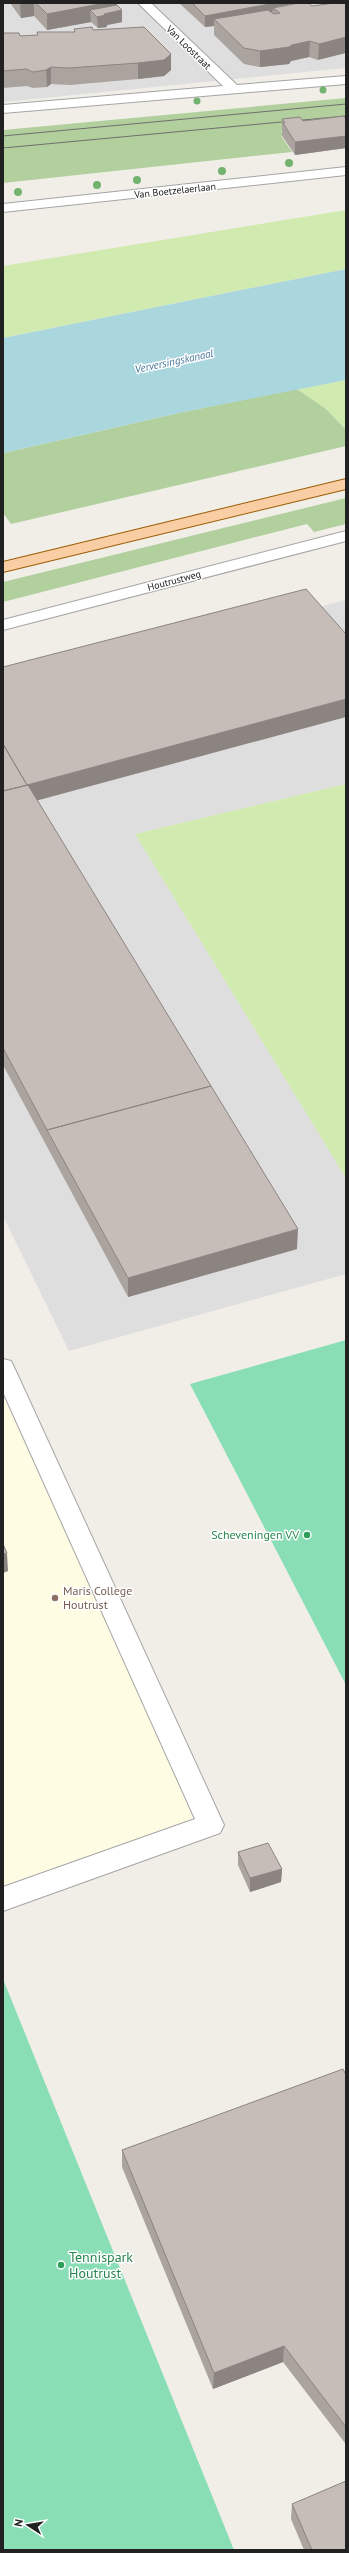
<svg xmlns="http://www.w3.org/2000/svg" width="349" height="2553" font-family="'PT Sans',sans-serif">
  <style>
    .residential { fill: #dfdedf }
    .education { fill: #fffce4 }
    .grass { fill: #d1eab0 }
    .forest { fill: #b1d09e }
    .pitch { fill: #89deb6 }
    .water { fill: #aad6de }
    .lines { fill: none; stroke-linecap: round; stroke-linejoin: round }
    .minor-casing { stroke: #a5a5a5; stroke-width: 2 }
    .major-casing { stroke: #9c5c03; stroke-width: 2 }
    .minor { fill: #fff; fill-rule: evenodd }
    .major { fill: #facea4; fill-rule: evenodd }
    .tram { stroke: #6f6f6f; stroke-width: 1 }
    .tree { fill: #74b270 }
    .wall { fill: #aaa39e }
    .shaded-wall { fill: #8b8481 }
    .building { fill: #c6bdb8; stroke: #8b8481 }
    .leisure-dot { fill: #2e9e5b; stroke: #fff; stroke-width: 1.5 }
    .education-dot { fill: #8d6e63; stroke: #fff; stroke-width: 1.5 }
    .labels { text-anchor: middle; stroke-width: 3; stroke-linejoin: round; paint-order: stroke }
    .far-street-label { font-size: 10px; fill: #212121; stroke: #fff }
    .far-water-label { font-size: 11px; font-style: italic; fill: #457699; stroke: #fff }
    .leisure-label { font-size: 12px; fill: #27864d; stroke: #fff; text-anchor: end }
    .education-label { font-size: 12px; fill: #785e54; stroke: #fff; text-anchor: start }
    .near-leisure-label { font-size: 14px; fill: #27864d; stroke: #fff; text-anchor: start }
  </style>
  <rect width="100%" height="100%" fill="#f1eee8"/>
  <path class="residential" d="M 3,3 L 346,3 L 346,68 L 3,102 Z
    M 346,600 L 346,784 L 135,834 L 346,1178 L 346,1274 L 69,1351 L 3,1216 L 3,687 Z"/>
  <path class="education" d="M 3,1371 L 209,1824 L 3,1895 Z"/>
  <path class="grass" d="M 346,210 L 346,269 L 3,338 L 3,266 Z
    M 346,380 L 346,430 L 326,409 L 297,389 Z
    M 346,784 L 346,1178 L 135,834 Z"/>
  <path class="forest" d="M 346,98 L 346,121 L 281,131 L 284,135 L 281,136 L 292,152 L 3,183 L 3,130 Z
    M 297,389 L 326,409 L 346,430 L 346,446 L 11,524 L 3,513 L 3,453 L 183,412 Z
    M 346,498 L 346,524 L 314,532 L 307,524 L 3,602 L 3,582 Z"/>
  <path class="pitch" d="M 346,1340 L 346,1685 L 190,1384 Z
    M 3,1979 L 234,2550 L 3,2550 Z"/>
  <path class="water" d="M 346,269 L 346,380 L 183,412 L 3,453 L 3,338 Z"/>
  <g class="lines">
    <defs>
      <path id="minor" d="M 138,3 L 151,3 L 237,85 L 346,76 L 346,84 L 3,113 L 3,105 L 223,86 Z
        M 346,167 L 346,175 L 3,212 L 3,204 Z
        M 346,531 L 346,541 L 3,630 L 3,620 Z
        M 3,1359 L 11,1361 L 14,1367 L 224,1825 L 220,1833 L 3,1911 L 3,1887 L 195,1819 L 3,1392 Z"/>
      <path id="major" d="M 346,479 L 346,489 L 3,572 L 3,562 Z"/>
    </defs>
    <use href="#minor" class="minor-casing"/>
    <use href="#major" class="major-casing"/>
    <use href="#minor" class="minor"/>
    <use href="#major" class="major"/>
    <path class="tram" d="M 3,136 L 346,104
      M 3,148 L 346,116"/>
  </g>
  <g class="tree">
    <circle cx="323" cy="90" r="3.5"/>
    <circle cx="197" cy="101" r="3.5"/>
    <circle cx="289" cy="163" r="4"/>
    <circle cx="222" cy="171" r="4"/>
    <circle cx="137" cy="180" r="4"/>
    <circle cx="97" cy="185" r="4"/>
    <circle cx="18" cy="192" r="4"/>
  </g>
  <path class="wall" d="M 10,3 L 117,3 L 117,5 L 122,22 L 107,25 L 107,27 L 98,28 L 91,22 L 47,30 L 34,16 L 21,18 Z
    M 179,3 L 297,3 L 276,7 L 312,6 L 334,3 L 318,60 L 309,57 L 291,61 L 289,64 L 260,67 L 244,64 L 214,35 L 214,26 L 205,27 Z
    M 74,29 L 93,30 L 171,70 L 164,76 L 138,79 L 70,85 L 51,84 L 47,87 L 33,88 L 27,86 L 3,88 L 3,33 L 20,36 L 37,35 L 37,32 L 74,32 Z
    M 282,119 L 303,121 L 346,119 L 346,148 L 295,155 L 282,136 Z
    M 3,667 L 38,801 L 297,1249 L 128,1297 L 3,1065 Z
    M 238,1852 L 282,1869 L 281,1882 L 250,1892 L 238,1865 Z
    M 346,2075 L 346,2443 L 345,2443 L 283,2362 L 213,2389 L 122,2167 L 122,2150 Z
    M 292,2504 L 346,2550 L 304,2550 L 291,2519 Z"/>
  <path class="shaded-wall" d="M 20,3 L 34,3 L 34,16 L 21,18 Z
    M 105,3 L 117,3 L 117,11 L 122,10 L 122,22 L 107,25 L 107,27 L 98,28 L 97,17 L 90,10 L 91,22 L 47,30 L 47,14 Z
    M 269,3 L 297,3 L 276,7 L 276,11 L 273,8 L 272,15 L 214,19 L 214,26 L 205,27 L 205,16 Z
    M 346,37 L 346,53 L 318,60 L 319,44 Z
    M 310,41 L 309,57 L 291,61 L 289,64 L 260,67 L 260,51 Z
    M 171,54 L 171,70 L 164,76 L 138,79 L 138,63 Z
    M 51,67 L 51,84 L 47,87 L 46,70 Z
    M 346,136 L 346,148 L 295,155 L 295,142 Z
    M 346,699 L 346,717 L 28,803 L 27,785 Z
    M 298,1229 L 297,1249 L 128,1297 L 128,1278 Z
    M 7,1553 L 8,1571 L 3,1573 L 3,1554 Z
    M 282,1869 L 281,1882 L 250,1892 L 250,1878 Z
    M 284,2346 L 283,2362 L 213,2389 L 214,2373 Z"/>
  <path class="building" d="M 36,3 L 105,3 L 47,14 Z
    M 192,3 L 275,3 L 205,16 Z
    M 299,3 L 308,3 L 312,6 L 334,3 L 346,3 L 346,37 L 319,44 L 310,41 L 292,45 L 289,47 L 260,51 L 244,48 L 214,19 L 268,10 L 274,14 L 280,13 L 273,8 Z
    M 117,5 L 122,10 L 104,14 L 106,15 L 97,17 L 90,10 Z
    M 92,27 L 93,30 L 144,27 L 171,54 L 164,60 L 138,63 L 69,68 L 51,67 L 46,70 L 33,72 L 26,69 L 3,71 L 3,33 L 19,33 L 20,36 L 38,35 L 37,32 L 75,32 L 74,29 Z
    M 344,116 L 346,119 L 346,136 L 295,142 L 283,123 L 285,123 L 282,119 L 300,117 L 303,121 Z
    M 306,589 L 346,634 L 346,699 L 27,785 L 3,744 L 3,667 Z
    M 3,744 L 27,785 L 3,791 Z
    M 28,785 L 211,1086 L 47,1130 L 3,1048 L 3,791 Z
    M 211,1086 L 298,1229 L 128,1278 L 47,1130 Z
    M 3,1544 L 7,1553 L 3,1554 Z
    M 268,1843 L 282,1869 L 250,1878 L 238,1852 Z
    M 343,2069 L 346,2075 L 346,2427 L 284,2346 L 214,2373 L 122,2150 Z
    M 346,2481 L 346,2550 L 312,2550 L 292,2504 Z"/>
  <g class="leisure-dot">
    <circle cx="307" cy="1535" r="4"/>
    <circle cx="61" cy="2265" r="4"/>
  </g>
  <circle class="education-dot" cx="55" cy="1598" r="4"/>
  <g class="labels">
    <g class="far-street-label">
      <text transform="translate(189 47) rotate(44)" y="4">Van Loostraat</text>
      <text transform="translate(175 190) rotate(-6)" y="4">Van Boetzelaerlaan</text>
      <text transform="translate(174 580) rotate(-15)" y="4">Houtrustweg</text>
    </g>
    <g class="far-water-label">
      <text transform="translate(174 361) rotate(-12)" y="4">Verversingskanaal</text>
    </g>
    <g class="leisure-label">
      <text x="299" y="1539">Scheveningen VV</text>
    </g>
    <g class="education-label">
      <text x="63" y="1595">Maris College<tspan x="63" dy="14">Houtrust</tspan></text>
    </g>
    <g class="near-leisure-label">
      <text x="69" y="2262">Tennispark<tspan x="69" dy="16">Houtrust</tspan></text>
    </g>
  </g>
  <rect width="349" height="2553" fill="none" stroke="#212121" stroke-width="8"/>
  <g transform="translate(28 2525) rotate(282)" stroke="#ffffff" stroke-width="3" paint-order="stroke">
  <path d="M0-3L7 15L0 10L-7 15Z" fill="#212121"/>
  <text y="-6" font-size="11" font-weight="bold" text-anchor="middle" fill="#212121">N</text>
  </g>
</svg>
